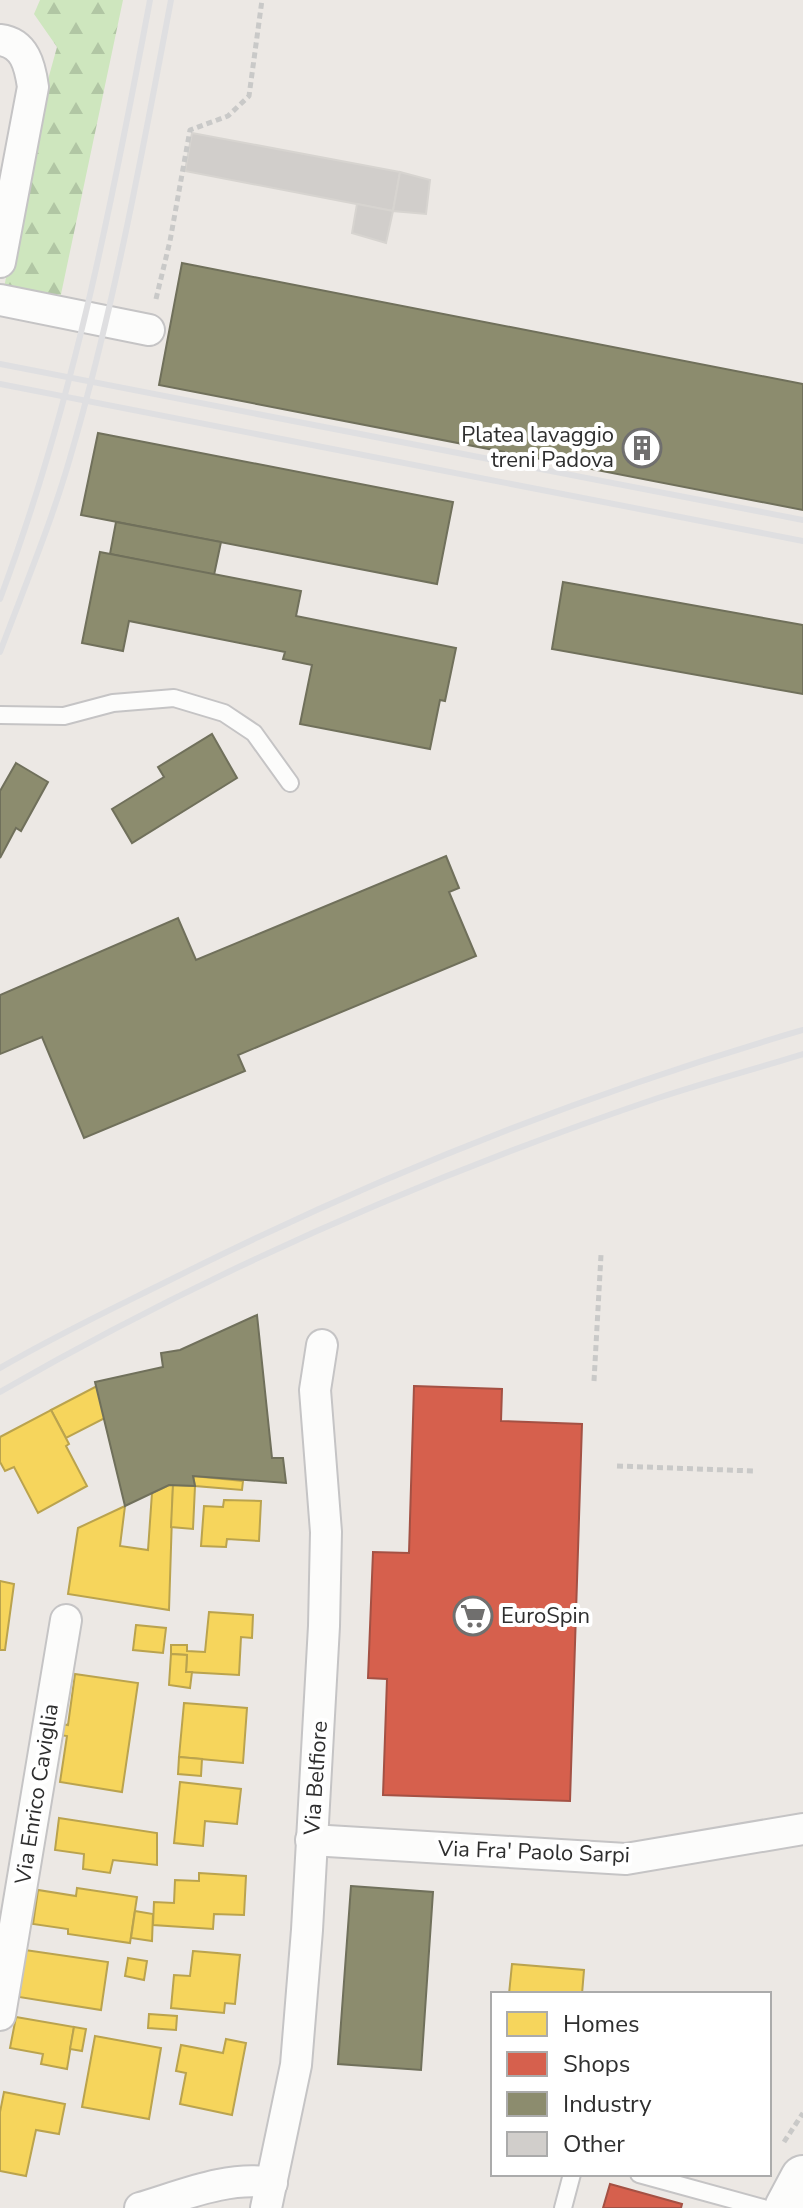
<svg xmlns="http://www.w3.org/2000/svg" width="803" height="2208" font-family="'Nunito Sans',sans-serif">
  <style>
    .forest { fill: url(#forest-firs) }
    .homes { fill: #f6d55c; stroke: #baa34e; stroke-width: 2 }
    .shops { fill: #d6604d; stroke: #a45144; stroke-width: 2 }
    .industry { fill: #8c8c6e; stroke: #70705b; stroke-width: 2 }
    .building { fill: #d1cecb; stroke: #d7d4d0; stroke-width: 2 }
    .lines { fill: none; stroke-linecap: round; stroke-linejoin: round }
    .service-casing { stroke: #c5c4c5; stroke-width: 20 }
    .minor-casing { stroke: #c5c4c5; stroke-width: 34 }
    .secondary-casing { stroke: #c5c4c5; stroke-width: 48 }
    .path { stroke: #c9c9c8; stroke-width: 5; stroke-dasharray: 6 4; stroke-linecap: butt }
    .service { stroke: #fcfcfb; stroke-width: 16 }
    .minor { stroke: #fcfcfb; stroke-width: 30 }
    .secondary { stroke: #fcfcfb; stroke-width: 44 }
    .rail { stroke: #dfdfe1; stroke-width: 6 }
    .labels { text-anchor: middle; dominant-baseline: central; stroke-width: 8; stroke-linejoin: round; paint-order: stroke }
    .poi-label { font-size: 22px; fill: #2e2e2e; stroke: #fff; text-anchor: end }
    .street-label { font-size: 22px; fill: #2e2e2e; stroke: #fff }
  </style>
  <defs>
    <pattern id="forest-firs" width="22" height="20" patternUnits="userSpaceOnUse" patternTransform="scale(2)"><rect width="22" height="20" fill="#cee6be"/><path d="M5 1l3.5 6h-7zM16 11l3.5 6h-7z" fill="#b1c6a4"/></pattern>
  </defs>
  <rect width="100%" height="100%" fill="#ece8e4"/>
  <polygon class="forest" points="40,0 123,0 56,318 1,304 33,134 57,47 34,14"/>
  <g class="homes">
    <polygon points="97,1386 105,1418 66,1438 51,1410"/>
    <polygon points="51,1410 69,1444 66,1446 87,1486 38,1513 14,1467 5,1471 0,1462 0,1437"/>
    <polygon points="193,1476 243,1481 242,1490 195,1486"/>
    <polygon points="169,1485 173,1485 169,1610 68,1594 78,1528 125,1506 120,1546 148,1550 152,1493"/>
    <polygon points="173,1485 195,1486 193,1529 171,1527"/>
    <polygon points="224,1500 261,1501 259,1541 227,1539 226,1547 201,1546 204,1506 223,1507"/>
    <polygon points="0,1581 14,1584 5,1650 0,1650"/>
    <polygon points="209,1612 253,1615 252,1638 241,1637 239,1675 186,1672 187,1655 171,1654 171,1645 187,1645 187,1651 205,1652"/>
    <polygon points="136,1625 166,1628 163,1653 133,1650"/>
    <polygon points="171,1654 187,1655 186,1672 192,1672 190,1688 169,1685"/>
    <polygon points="75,1674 138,1683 122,1792 60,1782 67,1736 59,1735 61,1724 68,1725"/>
    <polygon points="184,1703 247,1708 243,1763 179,1757"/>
    <polygon points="179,1757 202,1759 201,1776 178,1774"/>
    <polygon points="180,1782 241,1789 237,1824 205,1821 203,1846 174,1843"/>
    <polygon points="59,1818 157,1833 157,1865 113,1860 110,1873 83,1869 84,1854 55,1850"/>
    <polygon points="199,1873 246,1876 244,1915 214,1914 213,1929 153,1925 154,1902 174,1903 175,1880 199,1881"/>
    <polygon points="77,1888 137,1897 130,1943 68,1934 68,1929 33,1924 38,1890 76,1896"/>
    <polygon points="135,1911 153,1914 152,1941 131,1938"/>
    <polygon points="25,1950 108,1962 101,2010 19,1997"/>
    <polygon points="193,1951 240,1955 235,2004 225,2003 224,2013 171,2008 174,1975 190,1976"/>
    <polygon points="128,1958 147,1961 144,1980 125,1976"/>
    <polygon points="512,1964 584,1970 582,1994 509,1994"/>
    <polygon points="149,2014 177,2016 176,2030 148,2028"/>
    <polygon points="16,2017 74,2027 67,2069 41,2064 43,2054 10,2048"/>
    <polygon points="74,2027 86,2029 82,2051 70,2049"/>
    <polygon points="95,2036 161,2048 149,2119 82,2107"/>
    <polygon points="226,2039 246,2043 232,2115 180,2104 186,2073 176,2071 181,2045 223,2053"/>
    <polygon points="4,2092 65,2104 59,2134 36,2130 26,2176 0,2171 0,2112"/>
  </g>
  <g class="shops">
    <polygon points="414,1386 502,1389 501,1421 582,1424 570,1801 383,1795 387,1679 368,1678 373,1552 409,1553"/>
    <polygon points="610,2184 682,2204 681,2208 603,2208"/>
  </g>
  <g class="industry">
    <polygon points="182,263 803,384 803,510 159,385"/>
    <polygon points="98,433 453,502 437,584 81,515"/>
    <polygon points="116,522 221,542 214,575 110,554"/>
    <polygon points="100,552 301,591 296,616 456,648 445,701 440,700 430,749 300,724 312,665 283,659 285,652 129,621 123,651 82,643"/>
    <polygon points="563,582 803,625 803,694 552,649"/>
    <polygon points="212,734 237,778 132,843 112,809 164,777 158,767"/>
    <polygon points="16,763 48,782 21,831 16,828 0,858 0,791"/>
    <polygon points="446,856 459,888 449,892 476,956 238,1055 245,1071 84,1138 42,1037 0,1054 0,995 178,918 196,960"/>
    <polygon points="257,1315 272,1458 283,1458 286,1483 193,1476 195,1486 169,1485 125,1506 95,1382 163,1367 161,1353 180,1350"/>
    <polygon points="351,1886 433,1892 421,2070 338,2064"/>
  </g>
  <g class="building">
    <polygon points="192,133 400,172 393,211 185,171"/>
    <polygon points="400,172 430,180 426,214 393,211"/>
    <polygon points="357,204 393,211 386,243 352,233"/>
  </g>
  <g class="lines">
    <defs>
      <g id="service">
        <polyline points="0,715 64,716 113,703 174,698 224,713 254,733 290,783"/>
        <polyline points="639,2174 763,2208"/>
        <polyline points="563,2208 572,2174"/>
      </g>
      <g id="minor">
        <path d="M0,40C25,43 30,66 33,87L0,262"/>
        <polyline points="0,300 149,330"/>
        <polyline points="311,1840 626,1859 803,1829"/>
        <polyline points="0,2015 66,1620"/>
        <path d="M140,2208C181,2196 229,2175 272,2183"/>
        <polyline points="266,2208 296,2065 307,1930 324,1626 326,1532 315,1390 322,1345"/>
      </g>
      <polyline id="secondary" points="787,2208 803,2178"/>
    </defs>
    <use href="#service" class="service-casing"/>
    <use href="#minor" class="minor-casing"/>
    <use href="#secondary" class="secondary-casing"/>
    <g class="path">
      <polyline points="156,299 170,241 190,130 228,116 249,96 262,0"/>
      <polyline points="594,1381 601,1255"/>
      <polyline points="617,1466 754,1471"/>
      <polyline points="784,2142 803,2113"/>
    </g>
    <use href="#service" class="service"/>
    <use href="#minor" class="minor"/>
    <use href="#secondary" class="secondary"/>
    <g class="rail">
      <polyline points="0,364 803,520"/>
      <polyline points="0,384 803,541"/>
      <path d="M0,599C73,405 112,203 150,0"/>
      <path d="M0,652C24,588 51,524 70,458C114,308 142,154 171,0"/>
      <path d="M0,1368C58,1334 118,1306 178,1276C380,1175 586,1093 803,1030"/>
      <path d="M0,1392C208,1272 431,1175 658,1098C706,1082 755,1069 803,1054"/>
    </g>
  </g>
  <defs>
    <symbol id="building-ring" viewBox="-11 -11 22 22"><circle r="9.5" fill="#fff" stroke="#706f6e" stroke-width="1.5"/><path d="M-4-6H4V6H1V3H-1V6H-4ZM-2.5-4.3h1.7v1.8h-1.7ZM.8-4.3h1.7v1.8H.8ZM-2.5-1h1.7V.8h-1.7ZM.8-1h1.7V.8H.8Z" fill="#706f6e"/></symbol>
    <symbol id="supermarket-ring" viewBox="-11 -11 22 22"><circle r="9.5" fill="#fff" stroke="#706f6e" stroke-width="1.5"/><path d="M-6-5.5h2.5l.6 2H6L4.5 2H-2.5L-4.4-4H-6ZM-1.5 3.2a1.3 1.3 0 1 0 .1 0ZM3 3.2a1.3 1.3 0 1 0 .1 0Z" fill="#706f6e"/></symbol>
  </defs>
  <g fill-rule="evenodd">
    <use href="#building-ring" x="620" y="426" width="44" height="44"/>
    <use href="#supermarket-ring" x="451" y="1594" width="44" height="44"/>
  </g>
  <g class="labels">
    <g class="poi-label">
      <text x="614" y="435">Platea lavaggio<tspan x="614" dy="25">treni Padova</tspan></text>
      <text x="501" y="1616" text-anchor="start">EuroSpin</text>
    </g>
    <g class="street-label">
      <text transform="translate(316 1778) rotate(-86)">Via Belfiore</text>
      <text transform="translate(37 1794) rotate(-81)">Via Enrico Caviglia</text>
      <text transform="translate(534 1852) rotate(2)">Via Fra' Paolo Sarpi</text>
    </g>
  </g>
  <rect x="491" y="1992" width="280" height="184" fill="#ffffff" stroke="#ababab" stroke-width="2"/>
  <rect x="507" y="2012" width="40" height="24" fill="#f6d55c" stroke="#ababab" stroke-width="2"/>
  <text x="563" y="2032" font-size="24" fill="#2e2e2e">Homes</text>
  <rect x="507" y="2052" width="40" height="24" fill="#d6604d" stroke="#ababab" stroke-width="2"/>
  <text x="563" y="2072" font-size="24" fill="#2e2e2e">Shops</text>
  <rect x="507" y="2092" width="40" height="24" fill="#8c8c6e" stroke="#ababab" stroke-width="2"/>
  <text x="563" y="2112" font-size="24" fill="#2e2e2e">Industry</text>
  <rect x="507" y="2132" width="40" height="24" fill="#d1cecb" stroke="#ababab" stroke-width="2"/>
  <text x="563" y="2152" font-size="24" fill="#2e2e2e">Other</text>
</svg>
